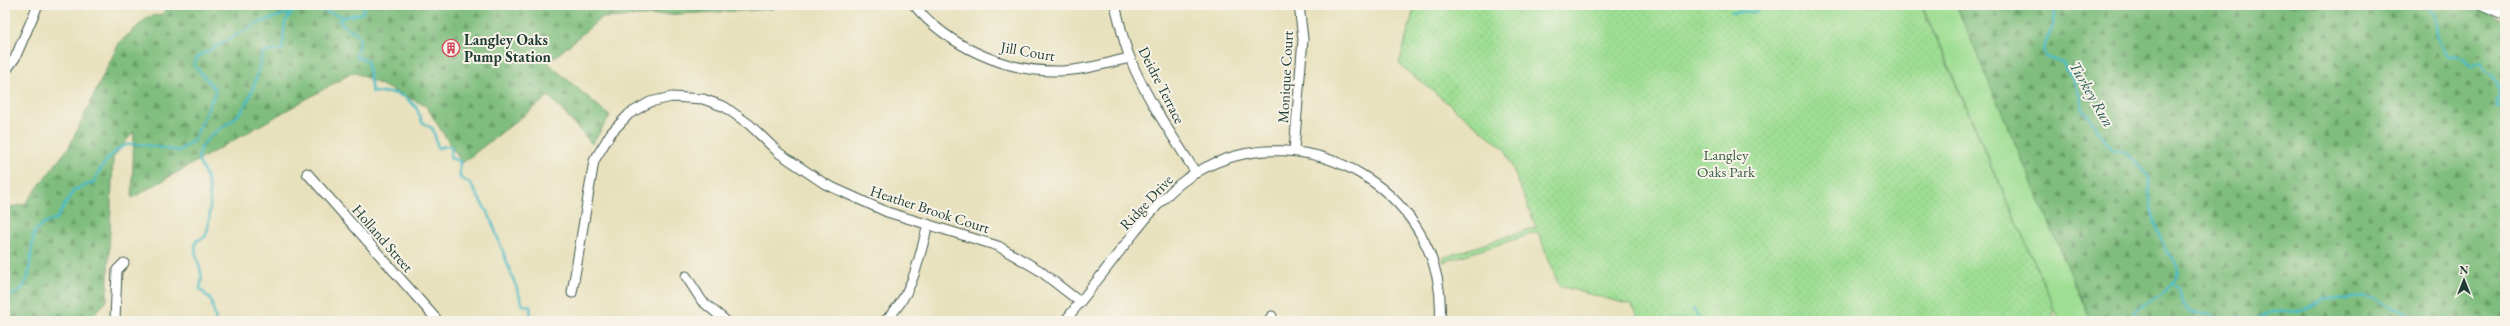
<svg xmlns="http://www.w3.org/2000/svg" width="2510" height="326" font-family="'EB Garamond',serif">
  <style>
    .green { fill: #9ede93; stroke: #5e8e64 }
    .forest { fill: url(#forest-firs); stroke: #4e7d58 }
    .park { fill: url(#park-dots); stroke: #5e8e64 }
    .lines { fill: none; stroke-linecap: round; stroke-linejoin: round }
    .stream { stroke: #4ebcc6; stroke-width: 2.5 }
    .minor-casing { stroke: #3d5649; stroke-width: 11 }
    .minor { stroke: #fff; stroke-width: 9 }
    .labels { text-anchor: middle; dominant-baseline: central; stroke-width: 4; stroke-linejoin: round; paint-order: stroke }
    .poi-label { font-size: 15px; font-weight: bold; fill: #1f3d34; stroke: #f7f3e8; text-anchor: start }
    .street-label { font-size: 15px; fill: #1f3d34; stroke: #f7f3e8 }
    .park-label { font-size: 15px; fill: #385d47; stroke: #f7f3e8 }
    .water-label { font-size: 16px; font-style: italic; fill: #2b5d58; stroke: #f7f3e8 }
  </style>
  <defs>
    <pattern id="forest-firs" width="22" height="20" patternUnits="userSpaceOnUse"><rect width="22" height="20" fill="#7ebd7d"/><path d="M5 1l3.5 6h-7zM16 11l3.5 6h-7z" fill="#679b67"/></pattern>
    <pattern id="park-dots" width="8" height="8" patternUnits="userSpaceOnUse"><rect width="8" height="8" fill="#9ede93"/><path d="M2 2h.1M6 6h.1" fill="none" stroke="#88bf7f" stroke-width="1.8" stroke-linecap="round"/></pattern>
  </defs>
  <rect width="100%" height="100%" fill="#f7f3e8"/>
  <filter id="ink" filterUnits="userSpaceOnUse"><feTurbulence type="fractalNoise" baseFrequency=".025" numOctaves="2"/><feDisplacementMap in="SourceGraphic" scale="8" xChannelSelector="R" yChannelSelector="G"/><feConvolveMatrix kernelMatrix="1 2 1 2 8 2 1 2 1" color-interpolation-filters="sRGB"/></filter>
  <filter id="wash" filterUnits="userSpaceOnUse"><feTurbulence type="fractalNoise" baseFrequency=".012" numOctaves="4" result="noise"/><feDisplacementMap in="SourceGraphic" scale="16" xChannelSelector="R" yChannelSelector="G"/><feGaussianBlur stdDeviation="0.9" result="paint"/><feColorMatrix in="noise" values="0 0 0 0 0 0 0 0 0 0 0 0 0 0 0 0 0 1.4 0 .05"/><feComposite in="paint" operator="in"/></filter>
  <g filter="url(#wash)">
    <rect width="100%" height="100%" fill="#e8e1bd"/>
    <polygon class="green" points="1922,5 1956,5 2091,321 2060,321"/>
    <g class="forest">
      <polygon points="167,5 773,5 774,9 601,18 548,63 610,116 592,144 549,96 462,163 426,106 354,72 132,198 134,131 113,158 107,301 87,321 5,321 5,208 25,204 69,147 119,43 148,17 163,14"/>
      <polygon points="1956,5 2473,5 2505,22 2505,321 2091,321"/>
    </g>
    <polygon class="park" points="1415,5 1929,5 1922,8 2053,305 2054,321 1642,321 1631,305 1559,286 1538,232 1443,262 1442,258 1536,227 1505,149 1399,64"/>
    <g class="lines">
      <g class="stream">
        <path d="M2056,5L2053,26L2043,48L2045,57L2063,63L2076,84L2083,108L2112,150L2125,152L2149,177C2148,203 2154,225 2165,248C2168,254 2175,259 2177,266C2179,272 2177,277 2173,283C2161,299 2138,304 2126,321"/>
        <path d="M2426,5L2435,14C2436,30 2437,42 2447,55L2462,58L2471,67L2482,63L2484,70L2497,81L2500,95L2496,101V107L2505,105"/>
        <polyline points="1731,12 1755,12 1765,5"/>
        <path d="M344,17L339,21C346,29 354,29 360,37L356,57L367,60L372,92L394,93L405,97L416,107L422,122L433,129L438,148L446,146L452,147L450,158L460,161V178L470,183L490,217L523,305L530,306L531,321"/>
        <polyline points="2172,284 2179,289 2182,301 2189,312 2212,315 2218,321"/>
        <path d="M5,300L22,289L28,278L34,232L43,224L57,218L74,190L94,182C100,168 114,145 132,144C147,144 164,149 179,151L194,140L216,90L193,64L199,56L258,23L294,11L321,10L344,17L363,13L364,5"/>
        <polyline points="1693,309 1701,321"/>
        <path d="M216,321L211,300L200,289C206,266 192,262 196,241L205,237C211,224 212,190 206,176C203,166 195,163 200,151C208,130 232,126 243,109C254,92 258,71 263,52L282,50L285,22L293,11"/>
        <polyline points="2229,321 2238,318 2251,321"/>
        <path d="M2254,321C2258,319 2264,314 2268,313C2291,309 2305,317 2324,298L2346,299L2364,296L2376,299L2390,307L2403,310L2415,321"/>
      </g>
    </g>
  </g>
  <g filter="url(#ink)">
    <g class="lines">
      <defs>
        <g id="minor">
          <path d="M914,5C948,46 1005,72 1058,71C1082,71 1106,63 1130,58"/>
          <path d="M1115,5C1120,23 1123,41 1130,58C1146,99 1173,136 1196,173"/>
          <polyline points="2482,5 2505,15"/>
          <polyline points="5,72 15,58 38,5"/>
          <polyline points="1294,151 1303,39 1299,5"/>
          <polyline points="307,173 438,321"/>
          <polyline points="686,276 702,301 726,321"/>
          <polyline points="572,293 594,161 611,133 629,114 650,102 672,97 703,99 725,107 750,125 779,153 825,184 887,212 998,246 1039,270 1080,302"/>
          <polyline points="115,321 117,270 124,263"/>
          <path d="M885,321C913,295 919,259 928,224"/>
          <path d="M1065,321C1085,296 1104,272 1123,247C1145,220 1166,190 1197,172C1306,109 1449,194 1440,321"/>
          <polyline points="1268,321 1272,316"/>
        </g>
      </defs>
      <use href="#minor" class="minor-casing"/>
      <use href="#minor" class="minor"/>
    </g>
  </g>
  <defs>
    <symbol id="building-ring" viewBox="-11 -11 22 22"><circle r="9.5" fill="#f7f3e8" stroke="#d1495b" stroke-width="1.5"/><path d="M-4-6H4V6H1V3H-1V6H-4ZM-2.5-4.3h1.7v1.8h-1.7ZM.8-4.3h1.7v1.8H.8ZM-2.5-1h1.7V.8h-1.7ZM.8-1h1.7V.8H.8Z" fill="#d1495b"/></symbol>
  </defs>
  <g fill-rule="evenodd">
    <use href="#building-ring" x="441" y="38" width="20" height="20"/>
  </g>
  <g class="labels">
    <g class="poi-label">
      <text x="464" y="39">Langley Oaks<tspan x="464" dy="17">Pump Station</tspan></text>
    </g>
    <g class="street-label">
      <text transform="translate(1028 51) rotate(10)">Jill Court</text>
      <text transform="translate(1285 77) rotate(-87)">Monique Court</text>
      <text transform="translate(1162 85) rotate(63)">Deidre Terrace</text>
      <text transform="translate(1146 202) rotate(-47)">Ridge Drive</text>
      <text transform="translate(930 209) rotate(18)">Heather Brook Court</text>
      <text transform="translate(383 238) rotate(49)">Holland Street</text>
    </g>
    <g class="park-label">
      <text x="1726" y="154">Langley<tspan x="1726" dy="17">Oaks Park</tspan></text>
    </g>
    <g class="water-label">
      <text transform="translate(2092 94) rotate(60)">Turkey Run</text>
    </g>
  </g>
  <rect width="2510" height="326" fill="none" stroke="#f7f3e8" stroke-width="20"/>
  <g transform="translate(2464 280)" stroke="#f7f3e8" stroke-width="3" paint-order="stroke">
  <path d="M0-3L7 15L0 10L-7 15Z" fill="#1f3d34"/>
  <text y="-6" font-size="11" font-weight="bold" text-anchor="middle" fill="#1f3d34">N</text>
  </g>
</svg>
